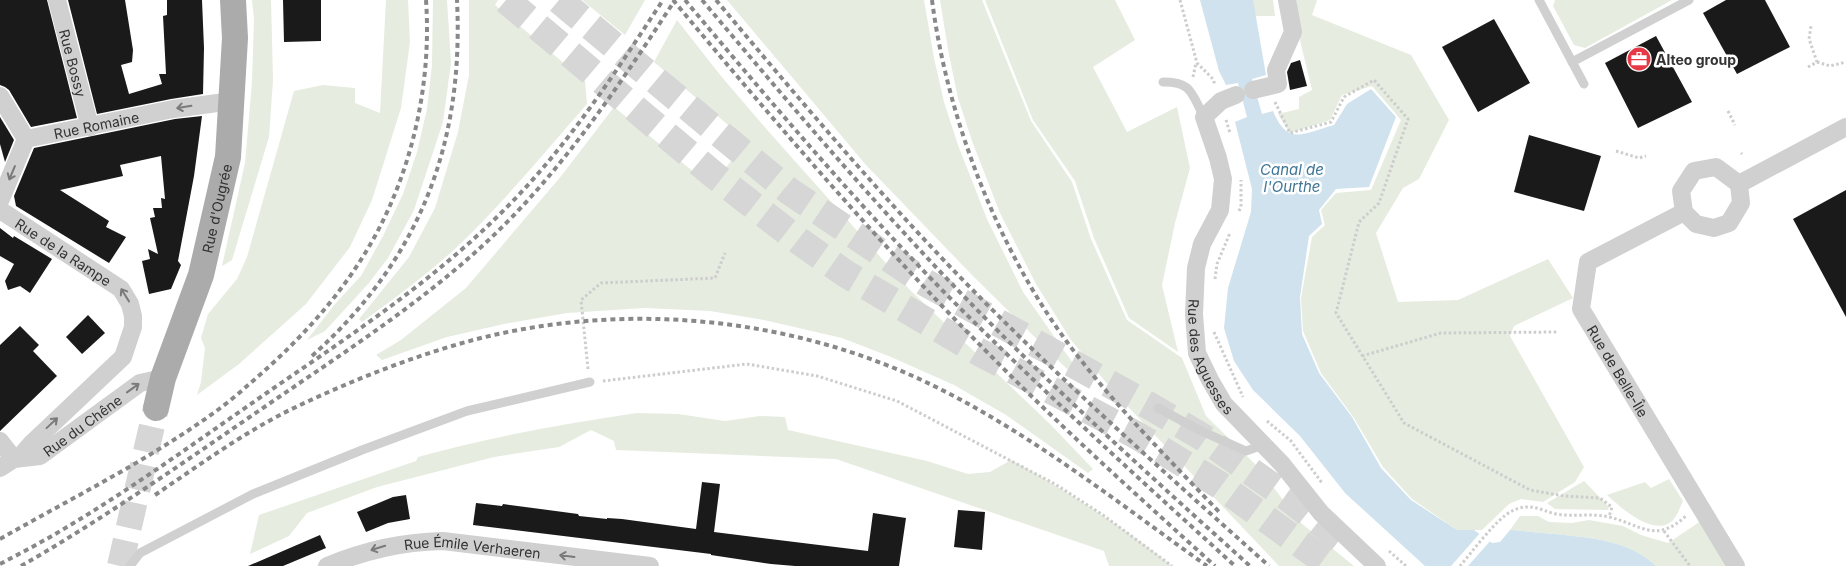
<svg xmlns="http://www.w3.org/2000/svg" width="1846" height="566" font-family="Inter,sans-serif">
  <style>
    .green { fill: #e6ecdf }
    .water { fill: #cfe2ee }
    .pier { fill: #fff }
    .building { fill: #1a1a1a }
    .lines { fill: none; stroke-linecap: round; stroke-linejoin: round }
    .primary-tunnel { stroke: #d6d6d6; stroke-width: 26; stroke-dasharray: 26 13; stroke-linecap: butt }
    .highway-tunnel { stroke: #d6d6d6; stroke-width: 28; stroke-dasharray: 28 14; stroke-linecap: butt }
    .path { stroke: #cdcdcd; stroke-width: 3; stroke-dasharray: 2.5 2.5; stroke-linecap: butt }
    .lane { stroke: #d0d0d0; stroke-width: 9 }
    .street { stroke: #d0d0d0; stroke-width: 18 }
    .primary { stroke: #ababab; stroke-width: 26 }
    .rail { stroke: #888; stroke-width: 4; stroke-dasharray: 5 4; stroke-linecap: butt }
    .oneway { stroke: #7a7a7a }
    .labels { text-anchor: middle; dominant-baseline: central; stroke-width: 5; stroke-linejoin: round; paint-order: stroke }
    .poi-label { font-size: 14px; font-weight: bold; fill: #333; stroke: #fff; text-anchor: start }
    .street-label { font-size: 14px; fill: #333; stroke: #fff }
    .water-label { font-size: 15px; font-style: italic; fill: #3f7597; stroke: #fff }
  </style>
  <rect width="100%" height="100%" fill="#fff"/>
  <g class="green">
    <polygon points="252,0 271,0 273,80 269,137 232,260 222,266 245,163 252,82 254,19"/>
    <polygon points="386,0 408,0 410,42 401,108 372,200 350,247 306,304 239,364 197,395 201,382 205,348 201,338 208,314 237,279 247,257 294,91 323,85 355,88 355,103 380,113"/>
    <polygon points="433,0 447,0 451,63 443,122 414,210 388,258 368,284 325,331 307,340 335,304 361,276 383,236 403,194 417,152 427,109 432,65"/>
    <path d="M469,0H498L495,5L585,81L587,104C545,152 504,202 458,246C428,274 395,298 362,322L359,319L409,257L435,208L458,132L469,75Z"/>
    <polygon points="582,0 645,0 625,35"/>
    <polygon points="727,0 924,0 934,58 944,102 958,145 987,219 1023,292 1077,369 1072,374 972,275 866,165"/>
    <polygon points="940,0 982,0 1031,121 1072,182 1091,239 1127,320 1182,358 1206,416 1256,465 1301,523 1354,566 1279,566 1114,392 1071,340 1036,284 1000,213 972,141 958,98 949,55"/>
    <polygon points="985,0 1115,0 1135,40 1093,67 1127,132 1177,107 1190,168 1175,223 1162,285 1178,352 1129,318 1094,238 1075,181 1033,120"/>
    <polygon points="1252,0 1273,0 1275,16 1254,16"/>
    <polygon points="1292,0 1317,0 1312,15 1411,55 1449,120 1419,179 1403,188 1376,233 1398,302 1458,300 1548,259 1573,298 1514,326 1510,336 1584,467 1575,482 1543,502 1521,499 1509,504 1482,530 1457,530 1412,499 1383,467 1354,418 1321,373 1303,331 1301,298 1312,237 1325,225 1321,210 1336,193 1371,190 1401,120 1372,86 1342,95 1330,120 1290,133 1278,114 1299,109 1299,97 1312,90 1298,32"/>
    <polygon points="1555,0 1672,0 1585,48 1574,45 1553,6"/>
    <polygon points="677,20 721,76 769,132 909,289 1051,425 1093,469 1088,473 1006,415 954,385 891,357 842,338 764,320 710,311 645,308 567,313 504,324 447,337 382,360 376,355 401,340 466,288 562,175 614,107 711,186 747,141 654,62"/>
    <path d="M637,413L678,414L725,421L760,416L785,417L788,430L927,461L968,474L990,472L1011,460C1068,491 1121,526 1172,566H1109L1104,551L836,459L616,450L614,441L591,430L559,447L494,457L377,487L307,513L289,536L250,554L259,515L416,461L418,457C489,437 563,424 637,413Z"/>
    <path d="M1669,479L1683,501C1680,507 1678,514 1674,519C1656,540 1620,507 1607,495L1645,482L1651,488Z"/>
    <polygon points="1584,481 1609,507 1608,510 1555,509 1547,503"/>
    <path d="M1520,516H1538L1549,522L1572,523L1589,520L1623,526L1641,535L1668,543L1701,521L1730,566H1656C1629,540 1591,538 1555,534C1540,533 1525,531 1510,530Z"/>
  </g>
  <path class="water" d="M1200,0H1253L1266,75L1252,79L1262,114L1273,111C1288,147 1304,133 1334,125L1347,104L1371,89L1396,117L1369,187L1336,189L1319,210L1322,224L1309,236L1300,297L1302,334L1319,373L1352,417L1381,468L1411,500L1457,530H1474L1492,543L1500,542L1510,530C1525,531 1540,533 1555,534C1591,538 1629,540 1656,566H1425L1345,493L1300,436L1253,390L1234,361L1224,328L1228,288L1251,212L1252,189L1235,122L1247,117L1238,83L1226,85L1219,71Z"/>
  <polygon class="pier" points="1481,532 1492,539 1468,566 1451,566"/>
  <g class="building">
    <polygon points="0,0 47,0 77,118 31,127 9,90 5,87 0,85"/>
    <polygon points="68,0 125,0 133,50 132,62 121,65 129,94 162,84 159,74 166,74 163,16 167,15 167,0 202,0 204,48 203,94 171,99 97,114"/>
    <polygon points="283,0 321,0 321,41 284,42"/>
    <polygon points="1726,0 1765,0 1790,47 1737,74 1703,13"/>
    <polygon points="1494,19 1530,83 1478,112 1442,47"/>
    <polygon points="1656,36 1692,102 1638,128 1605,63"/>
    <polygon points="1300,60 1307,86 1290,90 1287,72 1291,63"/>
    <polygon points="202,116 194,176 178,261 181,265 171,289 149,294 142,261 150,259 148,249 158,254 150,218 155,217 153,208 162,208 161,198 165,199 161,156 120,165 123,176 60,190 109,221 106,227 126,237 109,263 16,206 14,196 34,148 175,119"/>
    <polygon points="0,117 14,140 5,162 0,144"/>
    <polygon points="1529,135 1601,156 1584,211 1514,192"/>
    <polygon points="1846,190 1846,317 1793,219"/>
    <polygon points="0,228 13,238 14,236 52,259 30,293 20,286 8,290 5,281 14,264 0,256"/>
    <polygon points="88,315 105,333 82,354 66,337"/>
    <polygon points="20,326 39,345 33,351 57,376 0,431 0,345"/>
    <polygon points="702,482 720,484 714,532 868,551 873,513 906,518 899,566 795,566 771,564 711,555 711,554 473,525 476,503 502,506 503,504 578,514 579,516 607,519 607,518 622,519 696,529"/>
    <polygon points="406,495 410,519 388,523 366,532 357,512 393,497"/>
    <polygon points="958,510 985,512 982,550 954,547"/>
    <polygon points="320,535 326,548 283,566 248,566"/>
  </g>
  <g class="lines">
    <polyline class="primary-tunnel" points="120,566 156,408"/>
    <g class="highway-tunnel">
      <polyline points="506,0 714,175 799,241 846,274 977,351 1136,435 1218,484 1331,566"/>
      <polyline points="559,0 789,191 926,283 1148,405 1204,438 1291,500 1344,542"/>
    </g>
    <g class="path">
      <polyline points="1180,0 1197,63 1213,79 1215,85"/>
      <polyline points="1817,62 1830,66 1846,62"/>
      <polyline points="1808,67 1817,62 1809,39 1811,26"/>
      <polyline points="1193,77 1196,63"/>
      <polyline points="1275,102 1290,133 1331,122 1344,97 1374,80 1408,119 1379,203 1359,222 1336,313 1404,423 1530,490 1564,496 1600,498 1612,507 1609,517"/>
      <polyline points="1728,111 1735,125"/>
      <polyline points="1226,120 1230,133"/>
      <polyline points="1616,151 1639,158 1646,156"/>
      <polyline points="1741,153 1742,154"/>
      <polyline points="1239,211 1241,207 1241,180"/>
      <polyline points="1215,279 1217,264 1230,233"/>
      <polyline points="1214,332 1243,397"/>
      <polyline points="1362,356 1441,333 1557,332"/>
      <polyline points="588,369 581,300 601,283 715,278 725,253"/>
      <polyline points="603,381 747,364 817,376 897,401 1055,484 1103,515 1172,566"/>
      <polyline points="1267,421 1291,441 1322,483"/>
      <polyline points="1664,531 1690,566"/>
      <polyline points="1389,551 1406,566"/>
      <path d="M1460,566C1472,552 1497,518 1512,511C1530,502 1540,510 1556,514C1573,517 1592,513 1609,517C1642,525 1655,544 1686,516"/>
    </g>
    <g class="lane">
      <polyline points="1539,0 1584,84"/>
      <polyline points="1572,62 1689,0"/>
      <path d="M1163,82C1192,81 1192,95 1204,117"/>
      <polyline points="1158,408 1199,430 1246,451 1263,445"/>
      <polyline points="130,566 140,553 253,494 362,450 467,411 590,382"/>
    </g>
    <g class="street">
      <path id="s1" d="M57,0L90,127"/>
      <polyline points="1253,90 1278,84 1276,70 1293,32 1287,0"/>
      <path id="s2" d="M1236,95L1221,101L1204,117L1218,158L1223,179L1220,210L1202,244L1196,268L1194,314L1197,353L1210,380L1224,404L1282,464L1321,513L1377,566"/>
      <polyline points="0,96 26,139"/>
      <polygon points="1716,167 1739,184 1741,203 1729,223 1714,228 1696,224 1684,212 1681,191 1694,171"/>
      <polyline points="1739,184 1846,127"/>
      <path id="s3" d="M0,201L26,139L173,109L232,101"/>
      <path id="s4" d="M0,210L121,289L130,304L133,316V327L123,357L32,443L19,458"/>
      <path id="s5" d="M1684,212L1588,262L1581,309L1736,566"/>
      <polyline points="0,441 14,459"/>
      <path id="s6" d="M0,468L14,459L40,456L140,383L163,378"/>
      <path id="s7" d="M327,566C367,550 401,542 443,541L650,566"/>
    </g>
    <path class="primary" id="s8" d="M156,408L163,378L201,275L228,157L235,38L233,0"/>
    <g class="rail">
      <path d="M673,0C775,122 878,243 991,356C1063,429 1139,497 1215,566"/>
      <path d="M685,0C768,99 853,199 943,291C1037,386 1136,476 1235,566"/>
      <path d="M702,0C783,96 864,192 951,283C1046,382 1148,474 1250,566"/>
      <path d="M716,0C794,93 873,187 958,275C1057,377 1163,471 1269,566"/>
      <path d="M932,0C947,117 997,247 1067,342C1113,404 1168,458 1221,514"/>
      <path d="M312,356C420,259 464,144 457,0"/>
      <path d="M155,495C201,464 247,430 298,406C355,379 416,355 477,339C627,301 791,317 930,384C1029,432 1117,502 1207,566"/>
      <path d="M0,539C72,498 147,461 215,412C226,404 237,395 247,386C293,347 336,302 367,250C411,177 432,86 426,0"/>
      <path d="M0,564C21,553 42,542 62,530C133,488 200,439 268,392C351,335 435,280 506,208C568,146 615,73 663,0"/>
      <path d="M21,566C110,515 194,455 279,397C361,341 445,287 515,214C577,149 626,75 675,0"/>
    </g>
  </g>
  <defs><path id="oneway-shaft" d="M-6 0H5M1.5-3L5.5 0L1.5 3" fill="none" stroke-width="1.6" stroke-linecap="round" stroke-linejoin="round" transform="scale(1.25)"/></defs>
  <g class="oneway">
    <use href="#oneway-shaft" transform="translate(184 107) rotate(171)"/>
    <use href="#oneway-shaft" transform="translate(12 173) rotate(113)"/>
    <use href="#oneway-shaft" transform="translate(125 295) rotate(-122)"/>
    <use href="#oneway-shaft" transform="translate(133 388) rotate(-36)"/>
    <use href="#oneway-shaft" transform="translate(52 423) rotate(-43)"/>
    <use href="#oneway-shaft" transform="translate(378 548) rotate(163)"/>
    <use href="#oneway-shaft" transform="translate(567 556) rotate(-173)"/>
  </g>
  <defs>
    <symbol id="office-disc" viewBox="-11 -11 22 22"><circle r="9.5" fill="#e63946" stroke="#fff"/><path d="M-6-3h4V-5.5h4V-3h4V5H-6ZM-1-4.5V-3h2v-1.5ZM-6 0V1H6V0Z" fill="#fff"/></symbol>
  </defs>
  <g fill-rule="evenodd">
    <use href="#office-disc" x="1625" y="45" width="28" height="28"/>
  </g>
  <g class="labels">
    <g class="poi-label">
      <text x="1656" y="59">Alteo group</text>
    </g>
    <g class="street-label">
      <text stroke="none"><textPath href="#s1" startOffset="65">Rue Bossy</textPath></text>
      <text stroke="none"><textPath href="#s3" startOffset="139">Rue Romaine</textPath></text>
      <text stroke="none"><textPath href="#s8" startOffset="209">Rue d'Ougrée</textPath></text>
      <text stroke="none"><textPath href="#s4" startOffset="76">Rue de la Rampe</textPath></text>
      <text stroke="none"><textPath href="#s2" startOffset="291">Rue des Aguesses</textPath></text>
      <text stroke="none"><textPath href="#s5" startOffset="228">Rue de Belle-Île</textPath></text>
      <text stroke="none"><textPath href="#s6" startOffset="95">Rue du Chêne</textPath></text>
      <text stroke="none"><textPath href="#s7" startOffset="149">Rue Émile Verhaeren</textPath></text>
    </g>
    <g class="water-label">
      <text x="1292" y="169">Canal de<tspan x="1292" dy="17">l'Ourthe</tspan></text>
    </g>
  </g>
</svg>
